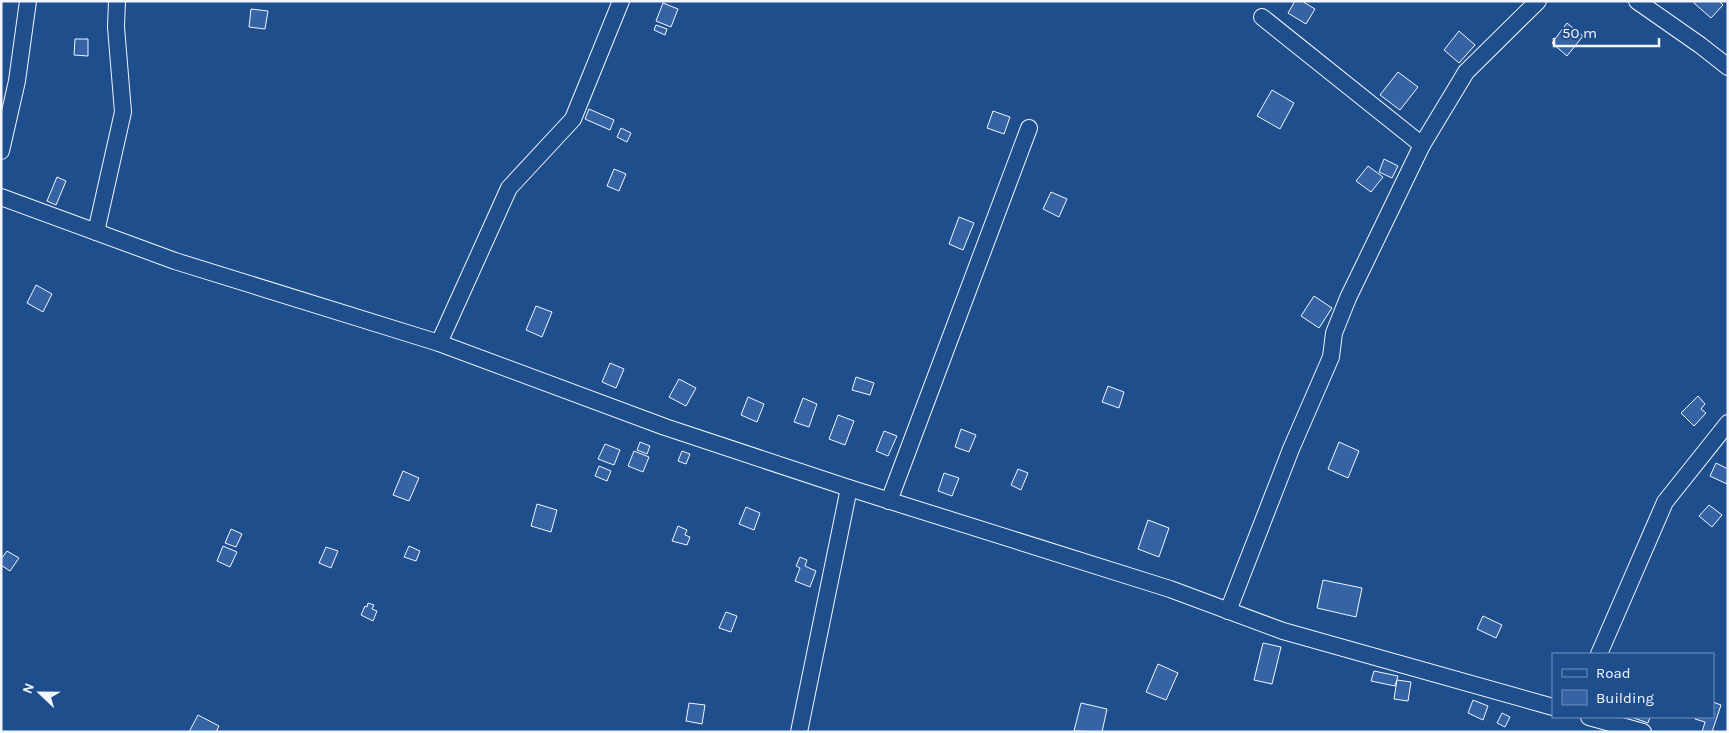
<svg xmlns="http://www.w3.org/2000/svg" width="1729" height="733" font-family="Karla,sans-serif">
  <style>
    .building { fill: #3563a3; stroke: #f2f6ff }
    .lines { fill: none; stroke-linecap: round; stroke-linejoin: round }
    .minor-casing { stroke: #f2f6ff; stroke-width: 18 }
    .minor { stroke: #1f4e8c; stroke-width: 16 }
  </style>
  <rect width="100%" height="100%" fill="#1f4e8c"/>
  <g class="building">
    <polygon points="1295,1 1302,1 1315,9 1306,24 1288,13"/>
    <polygon points="1695,1 1719,1 1723,5 1711,18 1694,3"/>
    <polygon points="663,3 678,9 671,27 656,21"/>
    <polygon points="251,9 268,11 265,29 249,27"/>
    <polygon points="1567,23 1583,36 1567,56 1552,43"/>
    <polygon points="656,25 667,29 665,35 654,30"/>
    <polygon points="1459,31 1475,45 1459,63 1444,50"/>
    <polygon points="75,39 88,39 88,56 74,55"/>
    <polygon points="1398,72 1418,87 1400,110 1380,95"/>
    <polygon points="1272,90 1294,103 1280,129 1257,116"/>
    <polygon points="589,109 614,120 610,130 585,119"/>
    <polygon points="993,111 1010,117 1004,134 987,128"/>
    <polygon points="621,128 631,133 627,142 617,137"/>
    <polygon points="1384,159 1398,166 1392,178 1379,172"/>
    <polygon points="1368,166 1383,177 1371,192 1356,181"/>
    <polygon points="614,169 626,174 619,191 607,186"/>
    <polygon points="57,177 66,181 56,205 47,201"/>
    <polygon points="1051,192 1067,199 1059,217 1043,209"/>
    <polygon points="959,217 974,223 963,250 949,244"/>
    <polygon points="36,285 52,294 43,312 27,303"/>
    <polygon points="1314,296 1332,308 1319,328 1301,316"/>
    <polygon points="536,306 552,312 542,337 526,330"/>
    <polygon points="610,363 624,369 616,388 602,382"/>
    <polygon points="856,377 874,383 870,395 852,390"/>
    <polygon points="679,379 696,388 686,406 669,397"/>
    <polygon points="1108,386 1124,392 1119,408 1102,402"/>
    <polygon points="1698,396 1705,404 1701,409 1706,413 1694,426 1681,413"/>
    <polygon points="748,397 764,404 757,422 741,415"/>
    <polygon points="803,398 817,404 809,427 794,422"/>
    <polygon points="838,415 854,421 845,445 829,439"/>
    <polygon points="961,429 976,435 969,452 955,447"/>
    <polygon points="884,431 897,436 888,456 876,451"/>
    <polygon points="640,442 650,446 647,454 637,450"/>
    <polygon points="1339,442 1359,451 1348,478 1328,469"/>
    <polygon points="605,444 620,450 614,465 598,459"/>
    <polygon points="634,451 649,457 643,472 628,466"/>
    <polygon points="682,451 690,454 686,464 678,461"/>
    <polygon points="1716,463 1728,469 1727,484 1710,476"/>
    <polygon points="599,466 611,471 607,481 595,476"/>
    <polygon points="1018,469 1028,473 1021,490 1011,485"/>
    <polygon points="403,471 419,478 409,501 393,495"/>
    <polygon points="944,473 959,478 952,496 938,491"/>
    <polygon points="537,504 557,510 551,532 531,526"/>
    <polygon points="1709,505 1722,515 1712,527 1699,516"/>
    <polygon points="746,507 760,513 754,530 739,524"/>
    <polygon points="1148,520 1169,528 1159,557 1138,549"/>
    <polygon points="678,526 687,530 685,535 690,537 687,545 672,541"/>
    <polygon points="231,529 242,534 236,547 225,543"/>
    <polygon points="223,546 237,552 230,567 217,561"/>
    <polygon points="409,546 420,551 416,561 404,557"/>
    <polygon points="326,547 338,551 331,568 319,563"/>
    <polygon points="7,551 19,558 10,571 1,565 1,559"/>
    <polygon points="800,557 807,560 805,566 816,571 810,587 795,581 800,568 796,566"/>
    <polygon points="1323,580 1362,588 1356,617 1317,608"/>
    <polygon points="368,603 374,605 372,609 377,611 373,621 361,615 365,606 367,607"/>
    <polygon points="726,612 737,616 731,632 719,628"/>
    <polygon points="1483,616 1502,625 1496,638 1477,629"/>
    <polygon points="1263,643 1281,647 1272,684 1254,680"/>
    <polygon points="1158,664 1178,673 1166,700 1146,692"/>
    <polygon points="1374,671 1398,676 1395,686 1371,681"/>
    <polygon points="1397,680 1411,682 1408,701 1394,699"/>
    <polygon points="1473,700 1488,706 1483,720 1468,713"/>
    <polygon points="1713,702 1721,705 1712,732 1702,732 1705,722 1695,719 1695,717 1713,717"/>
    <polygon points="689,703 705,705 702,724 686,721"/>
    <polygon points="1081,703 1107,709 1102,732 1074,731"/>
    <polygon points="1502,713 1510,717 1505,727 1497,723"/>
    <polygon points="198,715 219,726 216,732 189,732"/>
    <polygon points="1631,717 1650,717 1648,723"/>
  </g>
  <g class="lines">
    <defs>
      <g id="minor">
        <polyline points="1637,1 1700,45 1728,67"/>
        <polyline points="1262,17 1422,145"/>
        <polyline points="1,151 17,81 28,1"/>
        <polyline points="1,197 175,261 439,343 665,427 849,488 1170,589 1283,631 1553,707"/>
        <polyline points="96,232 123,112 116,27 117,1"/>
        <polyline points="439,343 509,188 573,119 621,1"/>
        <polyline points="889,501 1029,128"/>
        <polyline points="1228,611 1291,449 1331,357 1334,333 1348,298 1422,145 1466,72 1538,1"/>
        <polyline points="1599,654 1665,502 1728,423"/>
        <polyline points="1589,717 1643,732"/>
        <polyline points="799,732 849,488"/>
      </g>
    </defs>
    <use href="#minor" class="minor-casing"/>
    <use href="#minor" class="minor"/>
  </g>
  <rect width="1729" height="733" fill="none" stroke="#f2f6ff" stroke-width="5"/>
  <rect x="1552" y="653" width="162" height="65" fill="#1f4e8c" stroke="#7391ba"/>
  <rect x="1562" y="669" width="25" height="8" fill="#1f4e8c" stroke="#7391ba"/>
  <text x="1596" y="678" font-size="15" fill="#f2f6ff">Road</text>
  <rect x="1562" y="690" width="25" height="15" fill="#3563a3" stroke="#7391ba"/>
  <text x="1596" y="703" font-size="15" fill="#f2f6ff">Building</text>
  <g transform="translate(40 693) rotate(292)" stroke="#1f4e8c" stroke-width="4" paint-order="stroke">
  <path d="M0-4L9 19L0 12L-9 19Z" fill="#f2f6ff"/>
  <text y="-8" font-size="14" font-weight="bold" text-anchor="middle" fill="#f2f6ff">N</text>
  </g>
  <path d="M1554 38v8h105v-8" fill="none" stroke="#f2f6ff" stroke-width="2.5"/>
  <text x="1562" y="38" font-size="15" fill="#f2f6ff" stroke="#1f4e8c" stroke-width="4" paint-order="stroke">50 m</text>
</svg>
